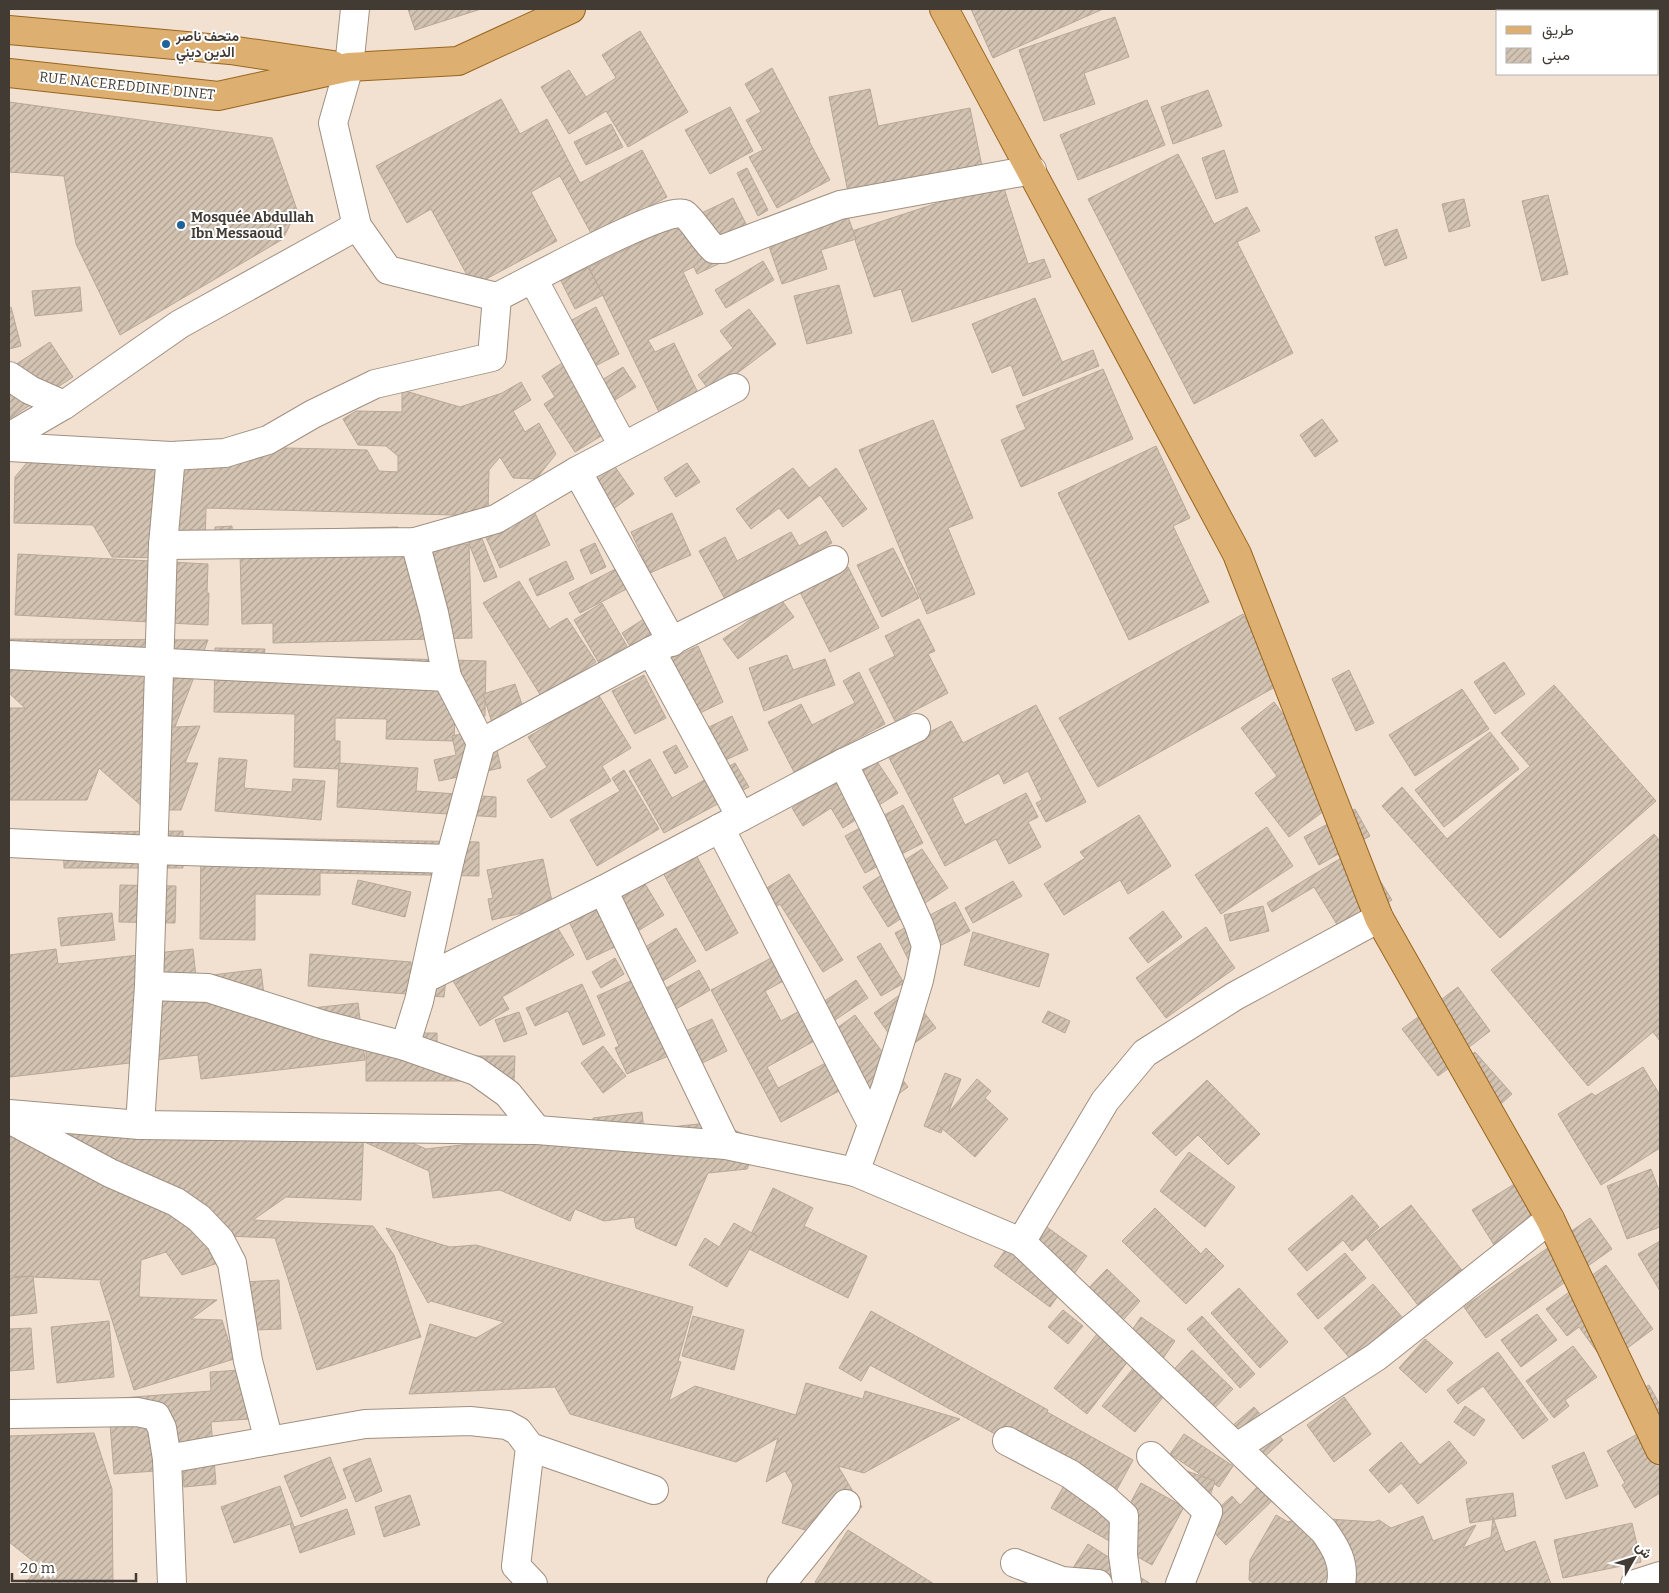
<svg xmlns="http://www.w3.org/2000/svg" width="1669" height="1593" font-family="Bitter,Vazirmatn,serif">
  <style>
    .building { fill: url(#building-hatch); stroke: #b8a899 }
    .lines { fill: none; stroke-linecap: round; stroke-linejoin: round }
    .minor-casing { stroke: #a09081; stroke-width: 30 }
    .major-casing { stroke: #98651f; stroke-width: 30 }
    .minor { stroke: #fff; stroke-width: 28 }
    .major { stroke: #ddb071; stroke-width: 28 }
    .poi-dot { fill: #206398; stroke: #fff; stroke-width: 2 }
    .labels { text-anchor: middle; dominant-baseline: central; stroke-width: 4; stroke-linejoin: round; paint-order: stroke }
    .poi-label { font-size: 14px; font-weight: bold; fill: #413b34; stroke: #fff; text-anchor: start }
    .street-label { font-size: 14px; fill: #413b34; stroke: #fff }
  </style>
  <defs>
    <pattern id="building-hatch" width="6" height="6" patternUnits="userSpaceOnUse" patternTransform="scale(1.25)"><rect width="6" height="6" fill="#d3c3b3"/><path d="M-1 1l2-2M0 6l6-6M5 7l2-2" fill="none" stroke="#ada092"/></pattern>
  </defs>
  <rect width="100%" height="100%" fill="#f2e1d1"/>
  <g class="building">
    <polygon points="408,9 481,9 415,30"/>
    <polygon points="971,9 1103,9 993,58"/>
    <polygon points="1115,17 1129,57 1084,73 1095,104 1044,121 1019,50"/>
    <polygon points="640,31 688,112 628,147 606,111 569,134 541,87 569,70 586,97 616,78 602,55"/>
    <polygon points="772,68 810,140 809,141 830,180 777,208 749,157 763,150 746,120 761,112 745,84"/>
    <polygon points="870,89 878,126 970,108 983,171 849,197 829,97"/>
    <polygon points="1208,90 1222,126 1173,144 1161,107"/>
    <polygon points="501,99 520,134 547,119 580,183 642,150 667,197 593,237 560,176 531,192 557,241 473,286 431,209 407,223 376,166"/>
    <polygon points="1147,100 1165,145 1078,180 1060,135"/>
    <polygon points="9,102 272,138 297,210 283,239 120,335 76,244 64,176 9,172"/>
    <polygon points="730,107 753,151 710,174 685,130"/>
    <polygon points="611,124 623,147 586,165 574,142"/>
    <polygon points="1224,150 1238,192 1216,199 1202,158"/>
    <polygon points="1178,154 1214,224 1247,207 1260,231 1237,242 1293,353 1194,404 1088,199"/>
    <polygon points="747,168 768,210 758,216 737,173"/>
    <polygon points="1002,182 1028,264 1044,259 1051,277 912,322 901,289 874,297 852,231"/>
    <polygon points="1548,195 1568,274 1542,281 1522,201"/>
    <polygon points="733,198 757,246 697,274 694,267 683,272 703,314 648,340 655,352 674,343 698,393 659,412 589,267"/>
    <polygon points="1464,199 1470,226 1449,232 1442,204"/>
    <polygon points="846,211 856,239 821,250 827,269 782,284 766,238"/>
    <polygon points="1397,229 1407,258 1385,266 1375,237"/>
    <polygon points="763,261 774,280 726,308 715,290"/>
    <polygon points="588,267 603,295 575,309 561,281"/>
    <polygon points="839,285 852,333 807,344 794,296"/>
    <polygon points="80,287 82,311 35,316 32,291"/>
    <polygon points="1035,298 1062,362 1093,350 1099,366 1023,396 1011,365 992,373 972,324"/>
    <polygon points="11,307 21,346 9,349 9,308"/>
    <polygon points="596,307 619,354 593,367 570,321"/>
    <polygon points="749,309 776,344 711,393 698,375 733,348 720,331"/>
    <polygon points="50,342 73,377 9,419 9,369"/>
    <polygon points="576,354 619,425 575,452 544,404 555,397 542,376"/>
    <polygon points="623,367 636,387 615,400 602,380"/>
    <polygon points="1103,369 1133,439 1021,487 1001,440 1026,429 1016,406"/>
    <polygon points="521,382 531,400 513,411 525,432 539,423 556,454 536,479 513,478 500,457 489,470 488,516 206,508 205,547 163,558 112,557 93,525 14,523 15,477 44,442 367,450 379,471 398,472 398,456 386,446 358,445 343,419 356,411 402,412 402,390 460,407 502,393"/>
    <polygon points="1322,419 1338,441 1315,457 1300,435"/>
    <polygon points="933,420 973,518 948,528 975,594 927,614 859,450"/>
    <polygon points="1156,446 1190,518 1173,526 1209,602 1129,640 1058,493"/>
    <polygon points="611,461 634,494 602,517 578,484"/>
    <polygon points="687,463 700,482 676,497 664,478"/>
    <polygon points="793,468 809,488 836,468 867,509 843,527 820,495 788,519 779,508 751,529 736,509"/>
    <polygon points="532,507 550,545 500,568 483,531"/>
    <polygon points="672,513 691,555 650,573 631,532"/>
    <polygon points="232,526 233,549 288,530 398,527 399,545 469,544 472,638 273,643 273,623 242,624 240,554 216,555 215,527"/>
    <polygon points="826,531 832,543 726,601 699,551 725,537 737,561 791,532 799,546"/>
    <polygon points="481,536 497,577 484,582 468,541"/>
    <polygon points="595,543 606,567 591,574 580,550"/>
    <polygon points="893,548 919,598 882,617 857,565"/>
    <polygon points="18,554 208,564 207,593 209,593 208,625 15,615"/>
    <polygon points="633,560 644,580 580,613 569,593"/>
    <polygon points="566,561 574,579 537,596 529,579"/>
    <polygon points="848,567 879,628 830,652 800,592"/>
    <polygon points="519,581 549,629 567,618 596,662 541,696 483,603"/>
    <polygon points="780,598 794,617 738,659 723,639"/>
    <polygon points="602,603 627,646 599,663 574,620"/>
    <polygon points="653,613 665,630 633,651 622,633"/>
    <polygon points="1243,614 1282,683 1098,787 1059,718"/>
    <polygon points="919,619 935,651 928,654 948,693 895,721 869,669 895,656 885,636"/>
    <polygon points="9,639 208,640 175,727 200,726 185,763 198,763 181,810 146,810 99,768 87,800 9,800 9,708 25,708 9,693"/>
    <polygon points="698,646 723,702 675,725 648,669"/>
    <polygon points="215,648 265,649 264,655 486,661 485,716 455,715 454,741 386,739 387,719 335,718 335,741 340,741 340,769 294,767 295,714 214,712"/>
    <polygon points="787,655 793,670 825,659 835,685 764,711 749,668"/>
    <polygon points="1504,662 1525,694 1495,714 1474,682"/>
    <polygon points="1349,670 1374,723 1356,731 1332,679"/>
    <polygon points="859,672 885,724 794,772 768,722 801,704 812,725 855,703 843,681"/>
    <polygon points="644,675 666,718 635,734 612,691"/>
    <polygon points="515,684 527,719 494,729 483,694"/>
    <polygon points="1554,685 1656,801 1500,938 1382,806 1402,787 1447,839 1530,766 1501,733"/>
    <polygon points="1462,689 1489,729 1415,776 1389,735"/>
    <polygon points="598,694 631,748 602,766 611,781 551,818 527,780 547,767 528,737"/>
    <polygon points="1274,702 1344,796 1289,837 1255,793 1277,776 1241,728"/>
    <polygon points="1036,705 1086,802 1046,822 1036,803 1042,800 1028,771 1004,784 999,773 952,798 965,825 1026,793 1038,817 1028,822 1041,847 1009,864 996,839 945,866 887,754 951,721 963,743"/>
    <polygon points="732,716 748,750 703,770 688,737"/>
    <polygon points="492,727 501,768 439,781 434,760 456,755 452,736"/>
    <polygon points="1490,732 1519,769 1444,827 1415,790"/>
    <polygon points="676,745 688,767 675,774 663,752"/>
    <polygon points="874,757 898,793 843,828 831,808 803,826 792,808"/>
    <polygon points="219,758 247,760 244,788 292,792 293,779 325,781 321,820 215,811"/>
    <polygon points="650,759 672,798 735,763 749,787 664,833 629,771"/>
    <polygon points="339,763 418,768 416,791 496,797 496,817 337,807"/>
    <polygon points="624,770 659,829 597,866 570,820 620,791 612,778"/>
    <polygon points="903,805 923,843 865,873 845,836"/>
    <polygon points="1355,809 1370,836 1319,865 1304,837"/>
    <polygon points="1139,815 1171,866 1128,894 1120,880 1064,915 1044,884 1085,858 1080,852"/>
    <polygon points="1267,827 1293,866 1221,914 1195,875"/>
    <polygon points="183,831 183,868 64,868 63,832"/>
    <polygon points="1654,834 1660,841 1660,1041 1653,1032 1588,1086 1491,970"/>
    <polygon points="201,837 479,842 479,876 320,873 320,895 255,894 255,940 200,939"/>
    <polygon points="1359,847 1392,900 1341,931 1314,887 1272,912 1267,903"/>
    <polygon points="922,849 948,888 888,927 863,887"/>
    <polygon points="695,853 738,933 706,951 662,871"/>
    <polygon points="543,859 553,906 492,920 488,899 493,898 487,870"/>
    <polygon points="789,874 843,960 823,972 780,904 766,913 754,896"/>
    <polygon points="642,879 664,915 628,937 606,902"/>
    <polygon points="358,880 411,892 405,917 352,904"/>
    <polygon points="1013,881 1022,896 973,923 965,908"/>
    <polygon points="120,885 176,886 175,923 119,922"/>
    <polygon points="601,902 621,944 587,960 567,917"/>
    <polygon points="955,902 970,931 909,961 895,933"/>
    <polygon points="1263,906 1269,931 1230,941 1224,915"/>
    <polygon points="1163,911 1182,937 1148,963 1129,938"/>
    <polygon points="112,913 115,940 61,946 58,918"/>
    <polygon points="554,922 574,955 502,997 509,1009 480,1026 453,981"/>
    <polygon points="1206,927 1235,968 1166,1018 1136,978"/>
    <polygon points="676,928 696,961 653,987 634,954"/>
    <polygon points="973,932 1049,954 1039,987 964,965"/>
    <polygon points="880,943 904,983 881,996 857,957"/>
    <polygon points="56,949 58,964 193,949 196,977 261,969 266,1013 358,1003 365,1060 201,1079 198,1055 10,1077 9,1064 9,955"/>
    <polygon points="788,949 800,972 765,991 781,1021 803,1009 818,1039 767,1067 778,1088 839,1056 854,1083 781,1122 711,990"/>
    <polygon points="310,954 411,962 411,966 447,969 444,997 308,986"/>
    <polygon points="615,958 624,974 601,988 592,972"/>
    <polygon points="699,970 710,990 667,1014 655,994"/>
    <polygon points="635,979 675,1053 627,1074 615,1048 619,1046 597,996"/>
    <polygon points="856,980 868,998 826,1026 814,1008"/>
    <polygon points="582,984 605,1035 583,1045 568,1011 535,1026 526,1008"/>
    <polygon points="1458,987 1490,1031 1455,1058 1457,1062 1438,1076 1402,1029"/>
    <polygon points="907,990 936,1028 902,1052 874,1013"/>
    <polygon points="1048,1011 1070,1021 1065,1033 1042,1022"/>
    <polygon points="519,1012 527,1034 504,1042 495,1020"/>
    <polygon points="855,1015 908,1087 878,1109 822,1039"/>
    <polygon points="712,1019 727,1051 690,1069 675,1036"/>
    <polygon points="366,1033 437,1033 437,1056 515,1056 514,1081 366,1081"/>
    <polygon points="603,1046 626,1076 603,1093 581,1063"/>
    <polygon points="1475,1052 1512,1094 1491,1113 1454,1070"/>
    <polygon points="1643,1067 1660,1095 1660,1148 1601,1185 1558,1114 1592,1093 1595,1096"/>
    <polygon points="945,1073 961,1079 941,1133 924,1126"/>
    <polygon points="977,1079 991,1091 985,1098 1008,1119 975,1157 938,1125"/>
    <polygon points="1207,1080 1260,1134 1228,1165 1198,1135 1176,1156 1152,1133"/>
    <polygon points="642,1112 644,1130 716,1122 759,1141 747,1169 708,1173 676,1246 636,1228 634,1217 604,1221 575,1209 570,1221 500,1190 433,1198 429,1171 360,1140 397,1136 426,1149 595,1130 593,1118"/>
    <polygon points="9,1119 364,1125 361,1200 286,1197 253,1220 373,1226 394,1255 421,1337 317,1370 275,1238 225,1236 224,1261 182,1275 166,1252 141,1260 139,1297 217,1300 191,1319 222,1320 234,1359 134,1390 100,1282 102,1280 9,1276"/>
    <polygon points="1189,1152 1235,1187 1205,1227 1160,1191"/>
    <polygon points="1651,1169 1660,1193 1660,1227 1627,1239 1607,1186"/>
    <polygon points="1526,1177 1549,1215 1496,1248 1472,1210"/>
    <polygon points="773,1188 813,1208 804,1226 867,1256 848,1298 745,1247"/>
    <polygon points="1352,1195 1379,1227 1352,1251 1343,1240 1307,1271 1288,1249"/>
    <polygon points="1411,1205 1464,1273 1420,1308 1367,1239"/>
    <polygon points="1155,1208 1201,1254 1206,1248 1224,1266 1186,1304 1122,1241"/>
    <polygon points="1030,1215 1087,1256 1050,1307 994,1266"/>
    <polygon points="1590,1218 1612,1249 1486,1338 1464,1307"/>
    <polygon points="734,1223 757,1236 727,1287 689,1265 705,1238 719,1247"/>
    <polygon points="386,1228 450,1247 476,1245 693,1307 678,1361 681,1362 669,1401 695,1386 796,1415 806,1383 863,1399 865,1391 960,1419 864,1473 838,1466 862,1507 815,1533 782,1523 793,1485 785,1471 766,1482 778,1438 736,1462 570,1414 555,1387 409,1394 430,1324 476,1338 504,1322 431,1301 428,1303"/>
    <polygon points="1660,1241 1660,1291 1638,1254"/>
    <polygon points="1345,1253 1366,1278 1318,1319 1297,1294"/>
    <polygon points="1606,1265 1653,1329 1606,1364 1579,1327 1567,1336 1546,1309"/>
    <polygon points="1107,1269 1140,1301 1117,1327 1080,1297"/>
    <polygon points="33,1276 37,1313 9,1316 9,1278"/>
    <polygon points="279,1280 281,1329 230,1331 228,1283"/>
    <polygon points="1373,1284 1409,1325 1359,1369 1324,1328"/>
    <polygon points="1239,1288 1288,1342 1260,1368 1211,1313"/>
    <polygon points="1063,1310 1083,1326 1068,1344 1048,1327"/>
    <polygon points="871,1311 1048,1410 1047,1412 1133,1460 1109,1504 1125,1513 1141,1483 1184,1507 1152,1565 1051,1508 1075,1467 1024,1450 870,1365 861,1381 839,1368"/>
    <polygon points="1537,1314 1557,1340 1521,1367 1501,1340"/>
    <polygon points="693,1316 744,1330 734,1370 682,1356"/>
    <polygon points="1202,1316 1255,1374 1240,1388 1187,1329"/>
    <polygon points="1141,1317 1175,1341 1159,1364 1125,1340"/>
    <polygon points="109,1321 114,1377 57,1383 51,1327"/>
    <polygon points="31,1328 34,1369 9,1371 9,1329"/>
    <polygon points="1097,1334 1129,1360 1087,1414 1054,1388"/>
    <polygon points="1425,1339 1453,1363 1426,1393 1399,1368"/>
    <polygon points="1573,1346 1597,1377 1565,1400 1569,1406 1554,1418 1526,1381"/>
    <polygon points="1192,1350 1233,1389 1203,1420 1162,1382"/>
    <polygon points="1498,1352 1548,1420 1523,1439 1483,1386 1458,1404 1447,1390"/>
    <polygon points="1136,1365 1168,1391 1135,1432 1102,1406"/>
    <polygon points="257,1369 261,1418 211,1422 216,1484 184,1487 183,1469 114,1474 108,1399 211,1391 210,1372"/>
    <polygon points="1649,1385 1660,1405 1660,1493 1635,1508 1622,1485 1625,1483 1607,1451 1641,1432 1623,1399"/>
    <polygon points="1344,1397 1371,1434 1334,1462 1307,1425"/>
    <polygon points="1465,1406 1485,1420 1474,1436 1454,1422"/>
    <polygon points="1254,1407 1283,1440 1262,1459 1232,1426"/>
    <polygon points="94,1433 112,1489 113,1584 25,1584 39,1566 9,1542 9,1436"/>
    <polygon points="1184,1434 1233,1466 1219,1487 1170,1454"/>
    <polygon points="1449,1441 1467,1463 1418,1504 1401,1483 1389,1493 1369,1470 1401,1442 1420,1465"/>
    <polygon points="1584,1452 1598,1486 1566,1499 1552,1466"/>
    <polygon points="330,1457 346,1498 301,1517 284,1476"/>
    <polygon points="370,1458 382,1491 356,1502 343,1469"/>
    <polygon points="1184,1470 1215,1481 1207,1505"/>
    <polygon points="1261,1483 1275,1498 1226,1545 1204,1522 1232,1496 1240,1505"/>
    <polygon points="280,1486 294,1527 347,1509 355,1534 300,1553 290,1524 234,1543 221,1507"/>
    <polygon points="1513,1493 1516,1516 1470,1523 1466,1499"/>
    <polygon points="410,1495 420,1525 384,1537 375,1507"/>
    <polygon points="1276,1515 1288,1522 1301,1517 1373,1522 1379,1520 1391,1528 1423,1516 1433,1541 1476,1525 1463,1548 1491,1537 1493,1517 1505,1552 1535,1541 1551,1584 1355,1584 1356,1582 1350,1584 1255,1584 1249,1580 1250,1560"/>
    <polygon points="1632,1523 1641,1562 1563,1578 1554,1540"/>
    <polygon points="848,1530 934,1584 818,1584 815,1582"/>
    <polygon points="1088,1544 1151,1584 1063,1584"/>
  </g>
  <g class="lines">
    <defs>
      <g id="minor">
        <polyline points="533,279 623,446"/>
        <path d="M497,297C522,285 666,205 684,214C692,219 704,240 714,249H723L840,205L1032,170"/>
        <polyline points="9,376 30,390 64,405"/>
        <polyline points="9,437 64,405 180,324 357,226 333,123 349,67 355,9"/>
        <polyline points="9,447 171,456 225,453 268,440 313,414 375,384 492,357 497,297 388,270 357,226"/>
        <polyline points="577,471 672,642"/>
        <polyline points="163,545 415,542 496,519 577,471 735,388"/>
        <polyline points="651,651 741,817"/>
        <polyline points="9,655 447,677"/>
        <polyline points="481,743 651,651 834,560"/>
        <polyline points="843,763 873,824 919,925 926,946 919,980 906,1023 886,1087 855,1172"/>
        <polyline points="720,828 872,1124"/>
        <polyline points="9,843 152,850 450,859"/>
        <polyline points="603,890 726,1145"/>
        <polyline points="424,979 603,890 843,763 916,728"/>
        <polyline points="149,986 208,988 324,1025 405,1046 476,1071 508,1094 537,1130"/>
        <polyline points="405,1046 419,1001 450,859 481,743 447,677 434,613 415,542"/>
        <path d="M9,1114L140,1125L537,1130L726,1145L855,1172L1021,1242L1324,1531C1336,1548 1345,1563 1341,1584"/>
        <polyline points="9,1119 110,1173 176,1202 199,1218 220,1240 232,1263 248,1361 269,1441"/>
        <polyline points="140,1125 149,986 163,545 171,456"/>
        <polyline points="1021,1242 1105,1101 1145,1053 1235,996 1379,918"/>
        <polyline points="9,1414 137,1412 156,1416 162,1428 167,1459 172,1584"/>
        <polyline points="1007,1441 1070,1474 1105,1499 1124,1516 1123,1555 1127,1584"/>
        <polyline points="530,1447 654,1490"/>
        <polyline points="1237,1447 1376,1357 1550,1219"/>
        <polyline points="1151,1456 1208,1512 1180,1584"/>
        <polyline points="167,1459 365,1424 470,1421 507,1425 518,1431 530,1447 516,1566 533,1584"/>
        <polyline points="1015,1563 1062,1581 1098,1584"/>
        <polyline points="781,1584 846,1504"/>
        <polyline points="1635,1584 1660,1576"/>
      </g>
      <g id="major">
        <polyline points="944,9 1237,554 1379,918 1550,1219 1660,1450"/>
        <polyline points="9,30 230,50 333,65"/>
        <polyline points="9,73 218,96 349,67 458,61 571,9"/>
      </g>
    </defs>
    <use href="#minor" class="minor-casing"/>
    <use href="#major" class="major-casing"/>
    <use href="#minor" class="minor"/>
    <use href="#major" class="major"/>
  </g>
  <g class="poi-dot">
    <circle cx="166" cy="44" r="5"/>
    <circle cx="181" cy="225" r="5"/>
  </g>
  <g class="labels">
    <g class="poi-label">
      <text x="176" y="36">متحف ناصر<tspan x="176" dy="16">الدين ديني</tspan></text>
      <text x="191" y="217">Mosquée Abdullah<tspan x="191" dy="16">Ibn Messaoud</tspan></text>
    </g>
    <g class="street-label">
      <text transform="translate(127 86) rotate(6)">RUE NACEREDDINE DINET</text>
    </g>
  </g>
  <rect width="1669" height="1593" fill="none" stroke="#413b34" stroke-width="20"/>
  <rect x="1496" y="10" width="162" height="65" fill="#ffffff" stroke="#b3b1ae"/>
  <rect x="1506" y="26" width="25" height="8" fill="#ddb071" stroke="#b3b1ae"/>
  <text x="1542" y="35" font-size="15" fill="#413b34">طريق</text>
  <rect x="1506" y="48" width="25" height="15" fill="url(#building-hatch)" stroke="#b3b1ae"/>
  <text x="1542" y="60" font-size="15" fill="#413b34">مبنى</text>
  <g transform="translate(1634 1558) rotate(51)" stroke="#ffffff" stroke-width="4" paint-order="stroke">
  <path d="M0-4L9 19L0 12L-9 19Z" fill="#413b34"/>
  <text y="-8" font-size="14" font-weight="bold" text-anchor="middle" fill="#413b34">ش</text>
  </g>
  <path d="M12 1573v8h124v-8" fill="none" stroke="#413b34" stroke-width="2.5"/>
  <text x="20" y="1573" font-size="15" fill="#413b34" stroke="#ffffff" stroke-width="4" paint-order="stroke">20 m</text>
</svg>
